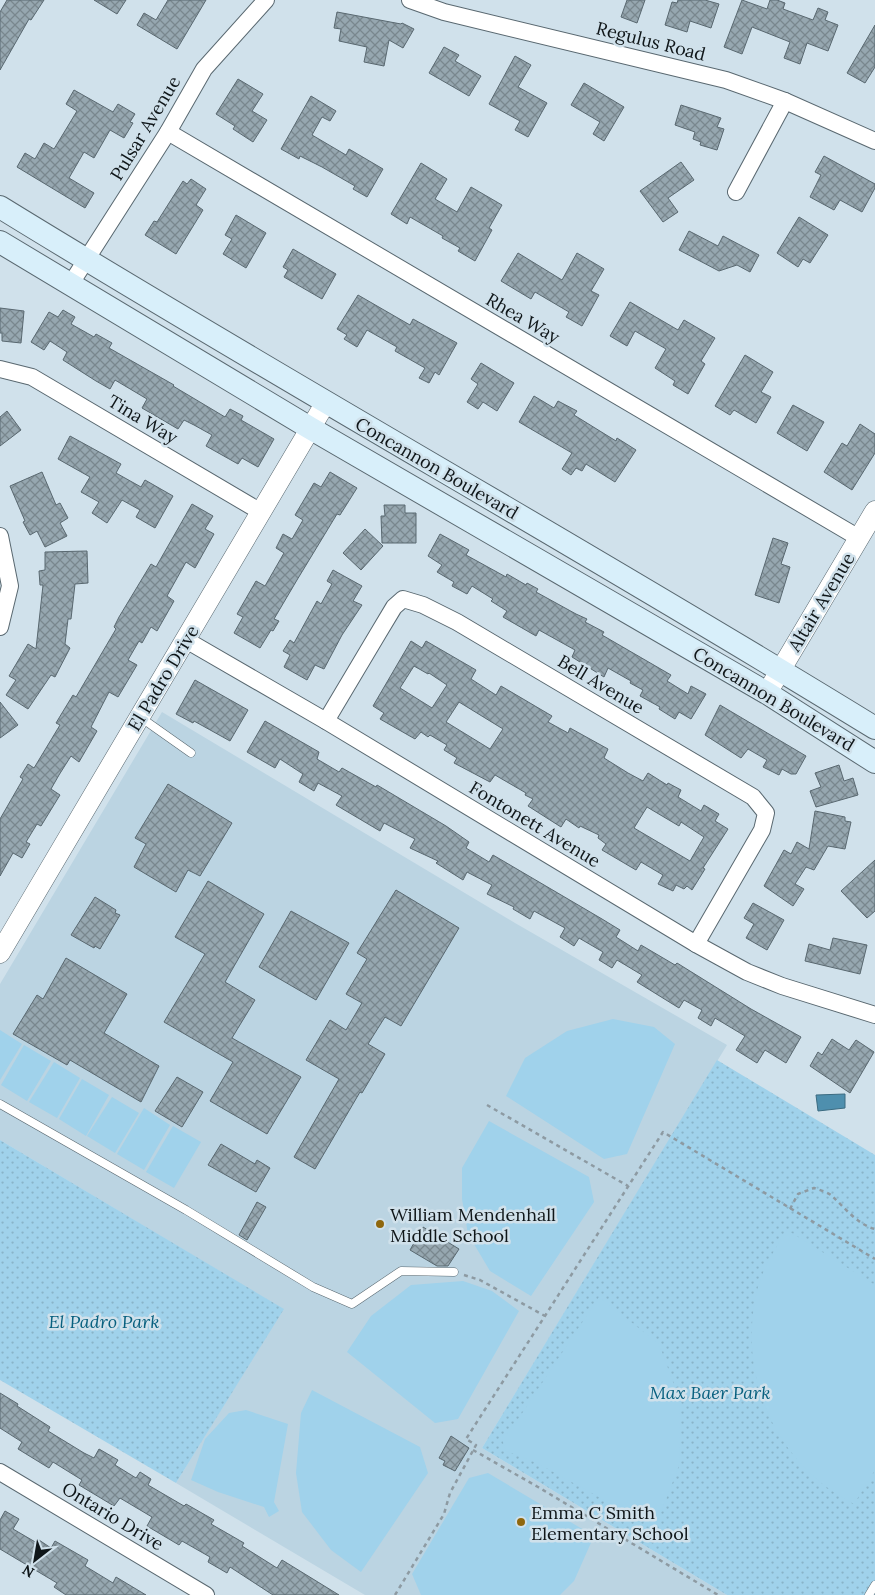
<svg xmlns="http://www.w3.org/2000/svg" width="875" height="1595" font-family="Lora,serif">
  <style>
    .built { fill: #bbd4e2 }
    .grass { fill: url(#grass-dots) }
    .pitch { fill: #a0d2eb }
    .water { fill: #4e8fae; stroke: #3b6b81 }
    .building { fill: url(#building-cross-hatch); stroke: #596870; fill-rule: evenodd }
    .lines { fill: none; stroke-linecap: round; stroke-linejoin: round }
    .service-casing { stroke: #596870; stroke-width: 9 }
    .minor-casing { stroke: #596870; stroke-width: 18 }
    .tertiary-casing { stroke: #596870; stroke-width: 21 }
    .secondary-casing { stroke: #596870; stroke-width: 24 }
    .path { stroke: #8d9aa2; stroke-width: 2.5; stroke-dasharray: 4 4; stroke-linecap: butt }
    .service { stroke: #fff; stroke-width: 8 }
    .minor { stroke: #fff; stroke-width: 16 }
    .tertiary { stroke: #fff; stroke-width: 20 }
    .secondary { stroke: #d8effa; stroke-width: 22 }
    .poi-dot { fill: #8f670d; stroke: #d0e1eb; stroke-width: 2 }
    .labels { text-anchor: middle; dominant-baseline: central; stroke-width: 5; stroke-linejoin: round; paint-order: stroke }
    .street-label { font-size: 18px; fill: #0f1619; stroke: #d0e1eb }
    .poi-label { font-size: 18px; fill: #0f1619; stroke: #d0e1eb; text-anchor: start }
    .park-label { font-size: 18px; font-style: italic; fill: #08607f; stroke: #d0e1eb }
  </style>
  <defs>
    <pattern id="grass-dots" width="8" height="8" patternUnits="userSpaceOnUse" patternTransform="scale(1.25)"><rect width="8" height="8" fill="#a0d2eb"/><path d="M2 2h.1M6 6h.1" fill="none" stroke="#89b4c9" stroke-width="1.8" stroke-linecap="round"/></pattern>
    <pattern id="building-cross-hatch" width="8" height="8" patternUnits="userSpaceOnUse" patternTransform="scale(1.25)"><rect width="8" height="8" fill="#96a7b0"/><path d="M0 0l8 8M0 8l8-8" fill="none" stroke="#79878e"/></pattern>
  </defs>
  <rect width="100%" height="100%" fill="#d0e1eb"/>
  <polygon class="built" points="162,712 515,923 727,1045 482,1448 727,1595 365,1595 176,1483 283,1309 0,1140 0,984"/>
  <g class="grass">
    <polygon points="717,1060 875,1155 875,1595 727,1595 482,1448"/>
    <polygon points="0,1140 284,1309 176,1483 0,1380"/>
  </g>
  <g class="pitch">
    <polygon points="613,1019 654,1027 675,1044 627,1154 604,1159 506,1096 525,1058 567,1031"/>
    <polygon points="0,1030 22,1044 0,1080"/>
    <polygon points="24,1045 51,1061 27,1101 1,1085"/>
    <polygon points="54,1062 80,1078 57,1118 29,1102"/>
    <polygon points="82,1079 109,1095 86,1136 59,1119"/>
    <polygon points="112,1097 139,1113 115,1153 87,1136"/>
    <polygon points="144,1108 170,1125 144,1170 117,1154"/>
    <polygon points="489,1121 589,1177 594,1202 531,1296 490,1271 468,1234 462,1199 462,1168"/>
    <polygon points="173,1126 201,1142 174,1188 146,1172"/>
    <path d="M787,1230L875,1285V1470L854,1504C777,1465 738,1379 756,1295C761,1271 774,1250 787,1230Z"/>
    <polygon points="463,1281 492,1291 519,1311 458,1419 435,1423 347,1352 371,1316 411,1285"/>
    <polygon points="599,1297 659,1344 679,1398 680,1463 655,1528 537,1463 506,1451 502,1439 515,1424"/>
    <polygon points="312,1390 420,1447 428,1473 361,1572 331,1550 302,1512 296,1473 301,1413"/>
    <polygon points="246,1410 288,1424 274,1502 279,1511 269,1517 264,1507 218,1492 191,1480 205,1439 229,1413"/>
    <polygon points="488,1473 594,1536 574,1581 560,1595 421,1595 412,1574 469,1478"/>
  </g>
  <polygon class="water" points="845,1094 845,1108 818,1111 816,1095"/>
  <g class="building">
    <polygon points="7,0 44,0 31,20 29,19 0,70 0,12"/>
    <polygon points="94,0 126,0 117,14"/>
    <polygon points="168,0 206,0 177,49 137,25 144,13 156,20"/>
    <polygon points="627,0 645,0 637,23 621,17"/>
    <polygon points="678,0 705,0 719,4 711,28 690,21 687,32 665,25 672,2 677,3"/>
    <polygon points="742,0 767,9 770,0 777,0 785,3 783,9 813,20 818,8 828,12 825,20 838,25 828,51 807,43 800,64 784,58 790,42 752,27 742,54 724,47"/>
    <polygon points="337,12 401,24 402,23 414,29 403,48 389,40 384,66 364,62 367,47 339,41 341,29 334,28"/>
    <polygon points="875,25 875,67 865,83 847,73"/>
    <polygon points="444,47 459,55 455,61 481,76 469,96 429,73"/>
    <polygon points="515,56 531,65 518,87 547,103 528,137 515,130 520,121 489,104"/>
    <polygon points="238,79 263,94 252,111 267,120 253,142 233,129 235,126 216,114"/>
    <polygon points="584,83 624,107 604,141 593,134 600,122 571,105"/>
    <polygon points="74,90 113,112 118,104 135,114 130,122 133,123 124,138 110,130 94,158 84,152 69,178 94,193 85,208 17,167 25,153 35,159 44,143 54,149 77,111 66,104"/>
    <polygon points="311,96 336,111 330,121 322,117 312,135 346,155 349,149 383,169 367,197 353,189 355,186 322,167 300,156 299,159 281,149"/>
    <polygon points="681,105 721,118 717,127 724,129 717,150 700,145 701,142 693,139 695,132 675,125"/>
    <polygon points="824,156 875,184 875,188 862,212 840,200 834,210 810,197 821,175 815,172"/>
    <polygon points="681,162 694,180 668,198 678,212 663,222 640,191"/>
    <polygon points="421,163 447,179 435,199 457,212 471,187 502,205 489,228 492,230 475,261 458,251 460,248 442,238 443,236 410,217 407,224 391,214"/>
    <polygon points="191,179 206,189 196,205 203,210 176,254 145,235 154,221 157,222 183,181 187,184"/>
    <polygon points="236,215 266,233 246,268 223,254 232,239 225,235"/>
    <polygon points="799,217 828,235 810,263 803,259 798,267 777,253"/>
    <polygon points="689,231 718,246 723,236 759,255 750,272 737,265 719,271 679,250"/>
    <polygon points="293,249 336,274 322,299 284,277 288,270 283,267"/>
    <polygon points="518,253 562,280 577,253 604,269 591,291 599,295 582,326 566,317 569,312 535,292 531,299 501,281"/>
    <polygon points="358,295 410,325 413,319 457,343 439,375 435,372 429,383 419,378 425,368 395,351 397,347 367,330 357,347 344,339 347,335 337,329"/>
    <polygon points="630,302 678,330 684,320 715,338 701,361 705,364 688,394 673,385 675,381 655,368 666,349 635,331 627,346 610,336"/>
    <polygon points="0,308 24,311 21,343 2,341 2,333 0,333"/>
    <polygon points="63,310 75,317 71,324 94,337 96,334 112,343 109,348 174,385 173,386 225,417 230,409 243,416 241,420 274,439 258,467 242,458 238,464 206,446 212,435 194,425 184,420 178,429 142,408 147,399 115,380 110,389 96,381 63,360 67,352 50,341 44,350 31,342 49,312 58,317"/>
    <polygon points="745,355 773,372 761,392 771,397 756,423 734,410 730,415 715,406"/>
    <polygon points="481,363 514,383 497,411 483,402 478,409 467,402 478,384 471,379"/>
    <polygon points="534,396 554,408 558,401 577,411 574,415 616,441 617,438 636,450 615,482 586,464 582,471 576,468 571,475 562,469 572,453 519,422"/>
    <polygon points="793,405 824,422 807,451 777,433"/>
    <polygon points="7,411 21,430 0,446 0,417"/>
    <polygon points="860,424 875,434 875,453 852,490 824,472 842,443 847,446"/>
    <polygon points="70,436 121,464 116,473 141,487 145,480 173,496 155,528 136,517 140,510 122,500 107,523 92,513 99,502 81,492 90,477 58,459"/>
    <polygon points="42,472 56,505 60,503 68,518 60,523 67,536 45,547 37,531 30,535 23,522 25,521 10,486"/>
    <polygon points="330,472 357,488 340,515 337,514 297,580 274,619 279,621 273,631 271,630 260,648 234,633 243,617 237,614 256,581 265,586 284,553 276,548 283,534 292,539 303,520 295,515 314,483 321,487"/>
    <polygon points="192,504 213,516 205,529 214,534 195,568 186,562 167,596 174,601 157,631 151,627 142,643 139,641 128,660 137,665 118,697 109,692 91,727 97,731 79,762 71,756 59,775 51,789 60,795 41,826 37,824 26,842 30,844 22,858 13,853 0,876 0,819 23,779 20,777 28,764 34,768 60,725 56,723 62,713 73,695 76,697 116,629 114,627 119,617 151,564 156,567"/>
    <polygon points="384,505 405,505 405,513 416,513 416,543 382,543 381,516 385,516"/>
    <polygon points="365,529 383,546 361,570 343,553"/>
    <polygon points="440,534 469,550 466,555 506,577 507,574 526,585 527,583 538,589 536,592 576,614 587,619 585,622 604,632 602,635 671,675 667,681 688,694 691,686 706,694 691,719 679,712 675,719 659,709 660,707 640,696 643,690 630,683 631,681 608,668 604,677 572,657 575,650 539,630 536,636 503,617 507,611 491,601 493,599 472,586 467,594 452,586 454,582 437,572 442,565 428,556"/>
    <polygon points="773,538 788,543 781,564 790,567 779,603 755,595"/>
    <polygon points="87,551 88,583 75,584 71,619 68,619 65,644 70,648 55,677 51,675 28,709 6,695 16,680 9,676 28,644 36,649 43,585 40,585 39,571 45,570 45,552"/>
    <polygon points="333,570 362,586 353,601 362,605 342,635 324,669 315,665 307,680 284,667 290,655 283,651 290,640 294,643 317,601 321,604 332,584 327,581"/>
    <path d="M411,641L422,648L426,641L476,670L471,679L496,695L501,686L552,716L548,722L568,733L570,728L608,749L604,758L628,773L643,781L648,773L667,785L668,783L681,790L678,797L701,811L704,805L719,814L715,821L728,829L703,868L705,869L692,890L687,886L684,889L676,885L673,891L658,884L663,875L641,862L636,870L602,850L606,844L598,838L599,835L580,826L579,828L566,819L561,827L528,806L533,799L525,795L526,793L495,775L490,782L454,763L457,758L444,750L447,745L430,735L428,737L421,732L415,739L380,719L384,713L373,706ZM414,666L428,674L429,673L447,685L432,708L400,688ZM459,702L503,729L490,749L446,722ZM647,807L679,826L681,822L704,837L690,861L634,828Z"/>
    <polygon points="195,680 248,710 230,741 194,721 193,723 176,714"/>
    <polygon points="0,702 18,725 0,738"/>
    <polygon points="720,705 806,756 796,774 791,774 782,769 779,775 763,767 767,760 748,749 741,758 705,735"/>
    <polygon points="265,721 319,752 317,759 339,772 342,768 376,787 377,785 446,826 469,842 466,848 489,862 493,855 602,919 620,930 616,937 638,951 641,945 675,965 677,963 751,1009 801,1037 786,1063 765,1050 757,1063 736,1050 745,1036 715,1018 711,1026 698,1018 702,1010 684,1000 679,1008 637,982 642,975 617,960 612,968 599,960 603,952 579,938 574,946 560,937 565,928 534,911 530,919 513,909 514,907 487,894 492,885 467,872 463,880 436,863 438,861 410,848 415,839 384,823 380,831 336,805 342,796 318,783 314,791 299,782 303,774 280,759 275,768 247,752"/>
    <polygon points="839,765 844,781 853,778 858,795 816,807 810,791 821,787 815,773"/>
    <polygon points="168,784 232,823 200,876 188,870 176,892 134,867 146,844 135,838"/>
    <polygon points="815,811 845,817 845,821 851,822 845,849 828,846 814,870 806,867 795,884 804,889 793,906 764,886 784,850 791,854 797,842 809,849"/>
    <polygon points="875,860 875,911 867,918 841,891"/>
    <polygon points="208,881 264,914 225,982 255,1000 232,1038 301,1077 267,1134 210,1101 233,1062 164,1022 205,954 175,937"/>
    <polygon points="396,890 459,928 401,1026 385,1017 368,1044 385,1054 362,1093 360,1092 315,1169 294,1157 339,1079 306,1060 330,1020 346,1030 362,1003 346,994 367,959 357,953"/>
    <polygon points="95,897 116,910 115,913 120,915 100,949 95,946 94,948 71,935"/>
    <polygon points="753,903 784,920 767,950 746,938 754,924 744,918"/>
    <polygon points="291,911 349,943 316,1000 259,967"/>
    <polygon points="833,938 867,945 860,974 805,961 809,944 830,950"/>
    <polygon points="66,958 127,994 104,1033 159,1066 141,1102 70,1060 67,1065 13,1034 37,995 43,999"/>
    <polygon points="832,1039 849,1050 856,1040 874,1052 850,1093 810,1066 818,1052 822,1055"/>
    <polygon points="177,1077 203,1092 182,1127 155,1111"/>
    <polygon points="221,1144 255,1164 257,1160 270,1168 256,1192 208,1165"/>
    <polygon points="257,1202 266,1207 247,1240 239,1235"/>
    <polygon points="423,1227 459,1249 448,1266 437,1266 410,1250"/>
    <polygon points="0,1393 18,1404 17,1406 50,1427 48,1431 84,1453 94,1458 99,1449 118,1460 115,1465 136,1478 140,1472 151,1479 148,1485 184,1506 186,1504 214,1520 211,1524 244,1543 242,1546 277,1568 282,1560 339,1595 273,1595 230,1567 227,1573 208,1562 210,1557 182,1541 179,1545 147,1526 152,1517 120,1498 114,1506 79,1485 82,1480 53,1462 49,1468 18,1449 22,1442 0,1428"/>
    <polygon points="451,1436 469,1448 455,1471 443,1465 445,1461 439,1458"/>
    <polygon points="5,1511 19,1519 13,1529 37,1543 39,1540 51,1548 55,1541 88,1560 85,1566 113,1583 116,1577 146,1595 66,1595 54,1587 57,1583 0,1549 0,1520"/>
  </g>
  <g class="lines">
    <defs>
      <g id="service">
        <polyline points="140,717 191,753"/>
        <polyline points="0,1104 186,1210 313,1287 352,1304 401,1271 454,1272"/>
        <polyline points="869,1595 875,1585"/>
      </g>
      <g id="minor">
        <polyline points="410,0 444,12 726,80 785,101 875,141"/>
        <polyline points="168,132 859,538"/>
        <polyline points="736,192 785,101"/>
        <polyline points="70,285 168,132 204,69 266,0"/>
        <polyline points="0,369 32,377 261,512"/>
        <polyline points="0,536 10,586 0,627"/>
        <polyline points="186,640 326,721 696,944 747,972 782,986 875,1015"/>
        <polyline points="326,721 379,632 394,607 403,599 423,605 457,622 753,797 766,813 762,830 696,944"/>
        <polyline points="0,1472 206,1595"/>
      </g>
      <g id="tertiary">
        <polyline points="767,693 875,511"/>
        <polyline points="0,953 326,402"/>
      </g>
      <g id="secondary">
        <path d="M0,207C289,385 586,550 875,728"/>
        <polyline points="0,242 310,428 767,693 875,762"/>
      </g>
    </defs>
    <use href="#service" class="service-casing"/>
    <use href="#minor" class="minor-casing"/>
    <use href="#tertiary" class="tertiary-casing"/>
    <use href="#secondary" class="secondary-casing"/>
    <g class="path">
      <polyline points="487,1105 628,1186"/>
      <path d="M790,1209L798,1194L814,1188C819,1190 828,1192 832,1196C844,1207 858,1225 875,1229"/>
      <polyline points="464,1275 480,1280 545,1316"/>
      <polyline points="473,1450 538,1487 718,1595"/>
      <polyline points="395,1595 444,1514 450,1493 476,1445 466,1439 663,1132 875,1259"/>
    </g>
    <use href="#service" class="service"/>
    <use href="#minor" class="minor"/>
    <use href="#tertiary" class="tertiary"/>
    <use href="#secondary" class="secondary"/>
  </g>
  <g class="poi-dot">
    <circle cx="380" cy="1224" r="5"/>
    <circle cx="521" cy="1522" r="5"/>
  </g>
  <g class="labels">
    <g class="street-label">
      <text transform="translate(651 41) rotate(14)">Regulus Road</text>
      <text transform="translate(145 128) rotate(-59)">Pulsar Avenue</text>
      <text transform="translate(523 318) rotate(30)">Rhea Way</text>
      <text transform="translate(143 419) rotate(31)">Tina Way</text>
      <text transform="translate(437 468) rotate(30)">Concannon Boulevard</text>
      <text transform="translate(821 602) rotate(-59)">Altair Avenue</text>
      <text transform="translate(163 678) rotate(-59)">El Padro Drive</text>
      <text transform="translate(601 684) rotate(31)">Bell Avenue</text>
      <text transform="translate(774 699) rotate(31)">Concannon Boulevard</text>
      <text transform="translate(535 824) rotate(31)">Fontonett Avenue</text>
      <text transform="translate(113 1516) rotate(31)">Ontario Drive</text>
    </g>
    <g class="poi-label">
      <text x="390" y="1214">William Mendenhall<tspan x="390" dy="21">Middle School</tspan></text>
      <text x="531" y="1512">Emma C Smith<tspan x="531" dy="21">Elementary School</tspan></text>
    </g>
    <g class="park-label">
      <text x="104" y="1321">El Padro Park</text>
      <text x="710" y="1392">Max Baer Park</text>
    </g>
  </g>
  <g transform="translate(35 1560) rotate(211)" stroke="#d0e1eb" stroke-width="4" paint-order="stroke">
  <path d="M0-4L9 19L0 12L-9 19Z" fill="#0f1619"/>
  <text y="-8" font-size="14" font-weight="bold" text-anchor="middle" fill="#0f1619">N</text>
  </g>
</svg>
